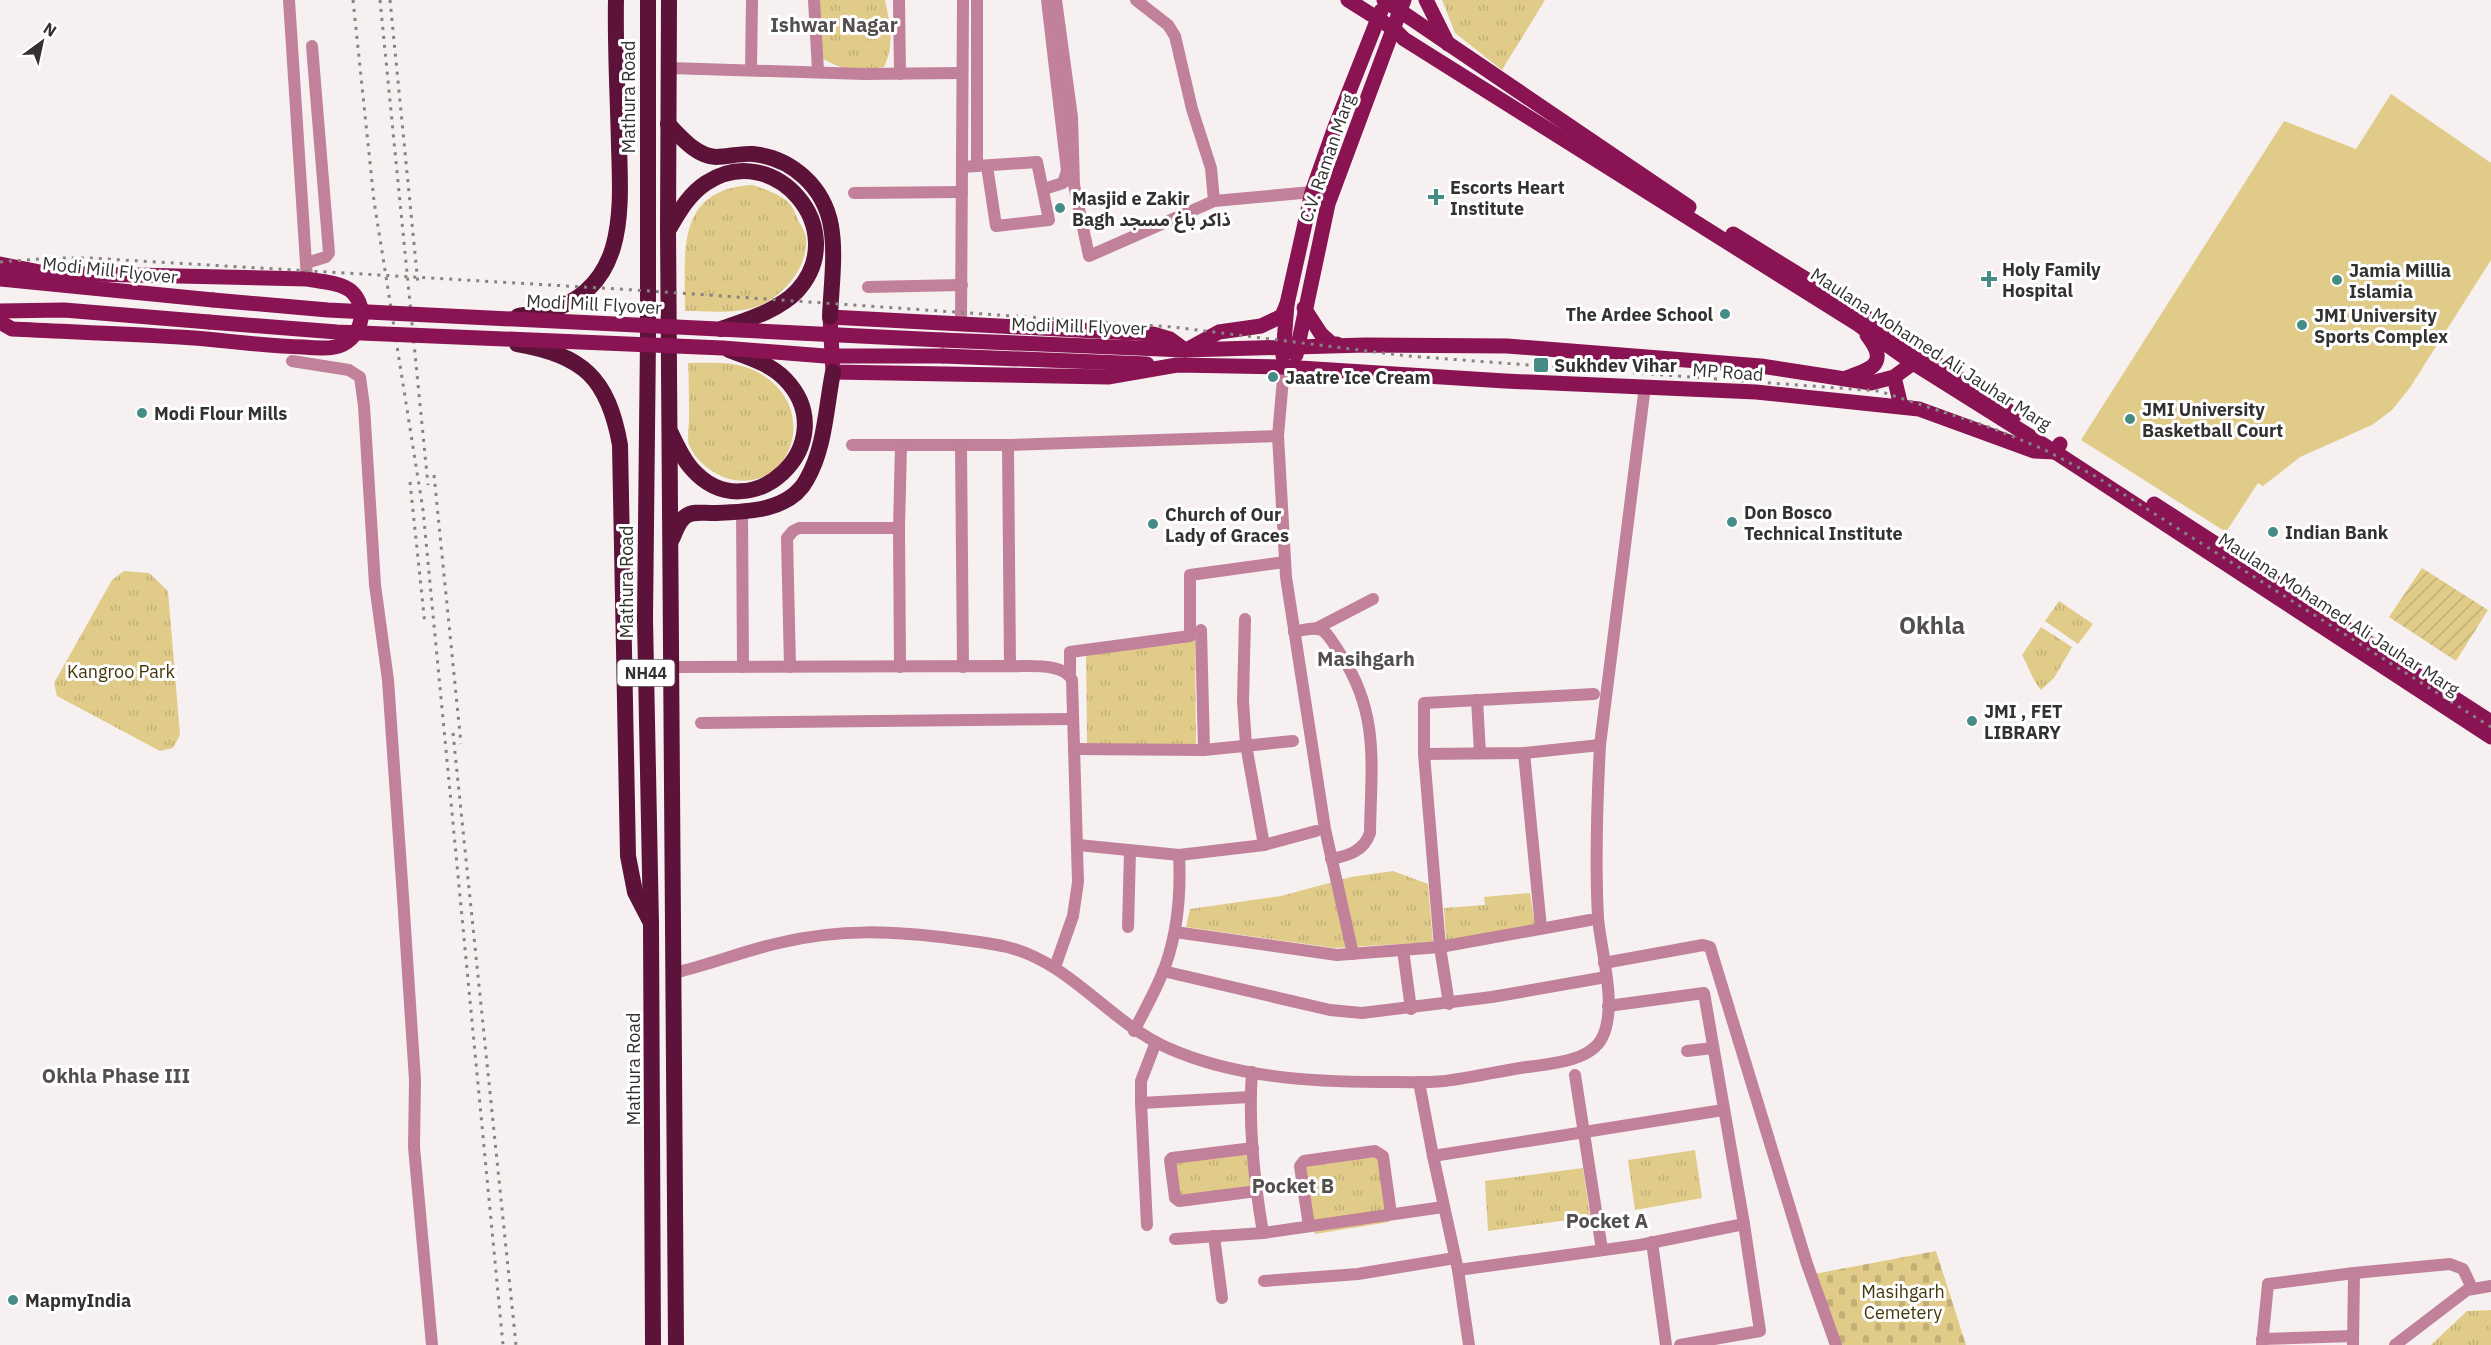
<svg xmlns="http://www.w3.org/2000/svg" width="2491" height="1345" font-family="'IBM Plex Sans','Noto Sans Arabic',sans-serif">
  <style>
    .cemetery { fill: url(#cemetery-stones) }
    .park { fill: url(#park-tufts) }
    .garden { fill: url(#garden-furrows) }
    .pitch { fill: #e1cb89 }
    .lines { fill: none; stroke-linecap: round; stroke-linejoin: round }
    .minor { stroke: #c1819b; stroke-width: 12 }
    .major { stroke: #8a1354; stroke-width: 15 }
    .highway { stroke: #5d1239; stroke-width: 16 }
    .rail { stroke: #868382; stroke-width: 3; stroke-dasharray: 3 6; stroke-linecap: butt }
    .major-bridge { stroke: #8a1354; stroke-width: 15 }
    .poi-dot { fill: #458c87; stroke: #fff; stroke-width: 2 }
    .labels { text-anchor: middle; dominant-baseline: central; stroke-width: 6; stroke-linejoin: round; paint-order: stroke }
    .shield { fill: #fff; stroke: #70706f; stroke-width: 1.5 }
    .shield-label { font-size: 16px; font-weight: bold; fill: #333231 }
    .street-label { font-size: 18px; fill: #333231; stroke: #fff }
    .poi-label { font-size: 18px; font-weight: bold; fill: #333231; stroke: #fff; text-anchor: start }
    .park-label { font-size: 18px; fill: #433608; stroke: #fff }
    .neighbourhood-label { font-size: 20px; font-weight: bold; fill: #534f4f; stroke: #fff }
    .district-label { font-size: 24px; font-weight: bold; fill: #534f4f; stroke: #fff }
  </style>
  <defs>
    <pattern id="cemetery-stones" width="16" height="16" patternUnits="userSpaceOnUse" patternTransform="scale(1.5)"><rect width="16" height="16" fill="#e1cb89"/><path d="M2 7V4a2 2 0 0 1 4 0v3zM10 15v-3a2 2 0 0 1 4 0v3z" fill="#c2af77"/></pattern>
    <pattern id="park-tufts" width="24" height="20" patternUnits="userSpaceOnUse" patternTransform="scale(1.5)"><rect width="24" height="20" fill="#e1cb89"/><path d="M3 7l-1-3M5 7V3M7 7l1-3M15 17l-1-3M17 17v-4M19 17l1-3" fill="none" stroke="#c2af77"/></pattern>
    <pattern id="garden-furrows" width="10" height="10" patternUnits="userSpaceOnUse" patternTransform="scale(1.5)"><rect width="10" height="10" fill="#e1cb89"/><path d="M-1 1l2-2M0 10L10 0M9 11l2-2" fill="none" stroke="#c2af77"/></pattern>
  </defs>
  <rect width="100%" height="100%" fill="#f6f1f0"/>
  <polygon class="cemetery" points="1936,1251 1966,1345 1839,1345 1814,1274"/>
  <g class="park">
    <path d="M815,0H885C890,24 895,45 884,67C856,71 845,72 820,57Z"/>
    <polygon points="1442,0 1545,0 1502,70 1455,33"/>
    <path d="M753,185C764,189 777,193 787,201C792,205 796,214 798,220C801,225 805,232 806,237C809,265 786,293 763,304C740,315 709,311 685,311C685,252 675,189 753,185Z"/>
    <path d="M688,363C708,363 732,361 751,369C829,403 788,504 721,476C708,470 695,459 689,445C687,438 689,426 689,418C689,399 689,381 688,363Z"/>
    <polygon points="124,571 149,573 168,591 180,735 173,748 160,751 57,696 54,683 112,580"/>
    <polygon points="2059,601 2093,624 2078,644 2045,621"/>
    <path d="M2041,627L2072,647L2054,678L2041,690C2032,680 2029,667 2022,655Z"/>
    <polygon points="1195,633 1196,746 1087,744 1086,650"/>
    <polygon points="1393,871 1428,884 1433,942 1334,948 1186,927 1190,909 1281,896 1351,877"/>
    <polygon points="1530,893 1535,924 1446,941 1444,908 1485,905 1484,897"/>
    <polygon points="1256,1149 1258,1190 1179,1198 1172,1160"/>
    <polygon points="1695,1150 1702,1198 1635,1210 1628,1160"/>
    <polygon points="1379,1154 1389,1222 1315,1234 1304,1165"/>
    <polygon points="1583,1168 1590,1217 1488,1231 1485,1181"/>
    <polygon points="2491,1310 2491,1345 2431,1345 2467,1311"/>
  </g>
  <polygon class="garden" points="2422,568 2488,610 2456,661 2389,617"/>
  <polygon class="pitch" points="2391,94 2491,163 2491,260 2409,389 2392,410 2372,425 2300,457 2263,486 2258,483 2226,532 2081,440 2284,121 2356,149"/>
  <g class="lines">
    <g class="minor">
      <polyline points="289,0 307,279"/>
      <polyline points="814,0 818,71"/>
      <polyline points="899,0 900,74"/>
      <polyline points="1056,0 1072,117 1074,185 1089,256 1214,201 1312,192 1331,194"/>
      <polyline points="1136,0 1168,25 1175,36 1192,109 1211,168 1214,201"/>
      <polyline points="669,68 864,74 961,73"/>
      <polyline points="751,69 752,0"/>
      <polyline points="977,166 977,0"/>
      <polyline points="962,167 1037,162 1049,220 996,226 987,166"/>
      <polyline points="1044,189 1063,183 1067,171 1047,0"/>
      <polyline points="854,193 962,192"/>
      <polyline points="306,263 326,257 329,253 312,46"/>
      <polyline points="868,287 962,285"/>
      <polyline points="961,324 963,0"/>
      <polyline points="292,361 349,370 360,377 364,406 375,585 388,680 403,897 415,1080 414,1147 432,1345"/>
      <polyline points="1284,367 1278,436 1286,577 1325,829 1353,954"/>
      <polyline points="852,445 1008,445 1278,436"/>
      <polyline points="1008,445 1010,666"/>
      <polyline points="961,446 963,667"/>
      <polyline points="742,510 743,667"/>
      <polyline points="1245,619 1243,701 1246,745 1264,845"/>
      <polyline points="1317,628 1373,599"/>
      <polyline points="1201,630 1204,750"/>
      <path d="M1294,632C1325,624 1324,629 1341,655C1380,714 1371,766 1370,833C1364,851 1348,856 1331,859"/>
      <path d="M672,667L1010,666C1028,667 1063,662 1072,680L1078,882L1073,916L1055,967"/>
      <polyline points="790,667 787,538 793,531 799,528 899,528"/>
      <polyline points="900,667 899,528 901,446"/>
      <polyline points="1070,676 1070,652 1190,636 1190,575 1285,562"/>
      <polyline points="1477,700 1480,753"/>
      <polyline points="701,723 1073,719"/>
      <polyline points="1074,749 1204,750 1293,741"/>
      <polyline points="1524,753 1541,928"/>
      <polyline points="1424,754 1524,753 1600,745"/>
      <polyline points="1078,845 1179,855 1264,845 1316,831"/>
      <polyline points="1128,927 1130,851"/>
      <polyline points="1175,932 1337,955 1440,947 1590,920"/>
      <polyline points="1403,950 1411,1009"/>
      <polyline points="1604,963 1703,945 1710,947 1807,1264 1836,1345"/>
      <polyline points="1163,971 1330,1010 1362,1013 1492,997 1606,977"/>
      <path d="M674,973C709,965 743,951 779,943C841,928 894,931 956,939C973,941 990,943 1007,947C1070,962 1109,1022 1168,1048C1233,1077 1310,1082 1381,1082C1402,1082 1424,1083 1445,1081C1470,1078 1495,1072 1520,1068C1545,1064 1589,1063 1602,1038C1618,1007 1601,952 1598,918C1595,861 1597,802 1600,745L1645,386"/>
      <polyline points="1449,1004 1440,947 1424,754 1424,703 1594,694"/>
      <polyline points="1608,1006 1704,993 1744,1224"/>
      <path d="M1134,1031C1145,1009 1158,987 1166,964C1178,929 1181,892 1179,855"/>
      <polyline points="1687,1051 1713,1048"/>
      <path d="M1252,1072C1248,1125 1254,1180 1263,1233"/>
      <polyline points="1575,1075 1602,1250"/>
      <polyline points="1419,1082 1433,1156 1458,1270 1469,1345"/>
      <polyline points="1141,1103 1141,1081 1156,1042"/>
      <polyline points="1253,1148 1172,1158 1170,1160 1175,1198 1179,1201 1257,1191"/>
      <polyline points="1433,1156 1723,1110"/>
      <polyline points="1147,1225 1141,1103 1250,1097"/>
      <polyline points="1309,1226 1300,1166 1304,1161 1375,1151 1383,1156 1391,1214"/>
      <polyline points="1214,1236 1222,1298"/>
      <polyline points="1175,1239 1263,1233 1443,1207"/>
      <polyline points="1652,1242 1666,1345"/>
      <polyline points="1458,1270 1640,1245 1744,1224 1760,1331 1680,1345"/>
      <polyline points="1264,1281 1358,1274 1455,1258"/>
      <polyline points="2262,1339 2353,1336"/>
      <polyline points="2262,1345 2268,1284 2354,1273"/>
      <polyline points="2353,1345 2354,1273 2450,1264 2463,1269 2472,1288"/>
      <polyline points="2395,1345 2467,1290 2491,1286"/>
    </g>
    <g class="major">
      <polyline points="1348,0 1394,29 1404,39 1859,325 1913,363 2055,452 2491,737"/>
      <polyline points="1384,0 1689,207"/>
      <polyline points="1426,0 1448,44"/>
      <polyline points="1733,234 1851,307 2015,415"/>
      <path d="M0,264L45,273L307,279C321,282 340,282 351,291C371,309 360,342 335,347C325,349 313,348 303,347C266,346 230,341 194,338C133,334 73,332 12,329L0,322"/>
      <polyline points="0,279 213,300"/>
      <polyline points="1304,308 1321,334 1332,344 1337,344"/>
      <polyline points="0,311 64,310 209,322"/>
      <polyline points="942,340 1185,350 1365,345 1507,346 1761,366 1871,383 1894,377 1913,363 1918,354"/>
      <polyline points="1188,349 1219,332 1261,326 1282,316 1287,304"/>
      <polyline points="1185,350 1170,339 1153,334 830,317 833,372 1108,377 1177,365 1284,367 1505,381 1756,392 1919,409 2034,451 2055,452 2060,444"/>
      <polyline points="1296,355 1328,204 1404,0"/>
      <polyline points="943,356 1147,364"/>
      <polyline points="1283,356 1287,304 1312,192 1335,127 1381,11"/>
      <polyline points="1894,377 1901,406"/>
      <path d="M1846,378C1873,369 1889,363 1867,335"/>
      <polyline points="2154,504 2491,722"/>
    </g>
    <g class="highway">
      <polyline points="648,0 648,338 645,619 651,924 653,1345"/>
      <polyline points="669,0 668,229 676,1345"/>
      <path d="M668,124C681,137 696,156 716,157C728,157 740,153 753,154C792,158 824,187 831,226C836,255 831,288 830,317"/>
      <path d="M669,229C679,212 689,194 706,183C774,138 853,230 797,291C778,311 746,320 721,329"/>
      <path d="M518,316C528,314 539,314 549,311C627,287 621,211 619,146C618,97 615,49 616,0"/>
      <path d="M517,344C583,355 608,378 620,445L628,856L635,892L650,921"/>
      <path d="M671,433C677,446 683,459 692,469C749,534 847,443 785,379C771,364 748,357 729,350"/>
      <path d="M672,539C676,531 678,521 686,516C693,511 704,513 712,513C745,512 790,512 807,479C825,448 826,407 833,372"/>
    </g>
    <g class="rail">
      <polyline points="353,0 374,201 423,510 503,1345"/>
      <polyline points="380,0 428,485"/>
      <polyline points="390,0 418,284"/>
      <polyline points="0,262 52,258 89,258 635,290 1173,327 1408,356 1879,391 1992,428 2043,449 2095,476 2491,727"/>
      <polyline points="434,475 461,744"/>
      <polyline points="410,482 425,625"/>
      <polyline points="453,733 516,1345"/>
    </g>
    <g class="major-bridge">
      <polyline points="213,300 328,310 942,340"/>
      <polyline points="209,322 337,332 723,348 825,356 943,356"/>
    </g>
  </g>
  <g class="poi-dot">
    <path d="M1433 188h6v6h6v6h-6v6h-6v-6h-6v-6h6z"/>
    <circle cx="1060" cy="208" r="6"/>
    <path d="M1986 270h6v6h6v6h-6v6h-6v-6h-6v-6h6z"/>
    <circle cx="2337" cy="280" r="6"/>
    <circle cx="1725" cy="314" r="6"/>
    <circle cx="2302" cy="325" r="6"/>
    <rect x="1533" y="357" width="16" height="16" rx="3"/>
    <circle cx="1273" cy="377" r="6"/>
    <circle cx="142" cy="413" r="6"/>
    <circle cx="2130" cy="419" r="6"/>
    <circle cx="1732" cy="522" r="6"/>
    <circle cx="1153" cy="524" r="6"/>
    <circle cx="2273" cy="532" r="6"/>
    <circle cx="1972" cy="721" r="6"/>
    <circle cx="13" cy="1300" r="6"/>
  </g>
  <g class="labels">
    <rect class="shield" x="617.5" y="660" width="57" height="26" rx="4.5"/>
    <g class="shield-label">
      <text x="646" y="673">NH44</text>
    </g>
    <g class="street-label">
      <text transform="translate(628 97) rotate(-90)">Mathura Road</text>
      <text transform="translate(1327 158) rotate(-71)">C.V. Raman Marg</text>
      <text transform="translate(110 270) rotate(6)">Modi Mill Flyover</text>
      <text transform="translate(594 304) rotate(3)">Modi Mill Flyover</text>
      <text transform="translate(1079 326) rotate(2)">Modi Mill Flyover</text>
      <text transform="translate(1931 349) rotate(33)">Maulana Mohamed Ali Jauhar Marg</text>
      <text transform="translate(1728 372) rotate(4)">MP Road</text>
      <text transform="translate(626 582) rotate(-90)">Mathura Road</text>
      <text transform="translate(2339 614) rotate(33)">Maulana Mohamed Ali Jauhar Marg</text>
      <text transform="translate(633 1069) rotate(-90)">Mathura Road</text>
    </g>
    <g class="poi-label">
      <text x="1450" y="187">Escorts Heart<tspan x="1450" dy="21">Institute</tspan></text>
      <text x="1072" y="198">Masjid e Zakir<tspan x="1072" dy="21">Bagh ذاکر باغ مسجد</tspan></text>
      <text x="2002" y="269">Holy Family<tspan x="2002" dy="21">Hospital</tspan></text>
      <text x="2349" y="270">Jamia Millia<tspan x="2349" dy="21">Islamia</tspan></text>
      <text x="1713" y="314" text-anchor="end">The Ardee School</text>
      <text x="2314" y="315">JMI University<tspan x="2314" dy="21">Sports Complex</tspan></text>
      <text x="1554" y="365">Sukhdev Vihar</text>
      <text x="1285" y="377">Jaatre Ice Cream</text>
      <text x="2142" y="409">JMI University<tspan x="2142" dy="21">Basketball Court</tspan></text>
      <text x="154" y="413">Modi Flour Mills</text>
      <text x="1744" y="512">Don Bosco<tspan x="1744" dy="21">Technical Institute</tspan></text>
      <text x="1165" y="514">Church of Our<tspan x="1165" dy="21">Lady of Graces</tspan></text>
      <text x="2285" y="532">Indian Bank</text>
      <text x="1984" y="711">JMI , FET<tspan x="1984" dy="21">LIBRARY</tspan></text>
      <text x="25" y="1300">MapmyIndia</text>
    </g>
    <g class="park-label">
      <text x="121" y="671">Kangroo Park</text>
      <text x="1903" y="1291">Masihgarh<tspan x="1903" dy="21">Cemetery</tspan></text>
    </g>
    <g class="neighbourhood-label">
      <text x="834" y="24">Ishwar Nagar</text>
      <text x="1366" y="658">Masihgarh</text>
      <text x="116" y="1075">Okhla Phase III</text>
      <text x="1293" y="1185">Pocket B</text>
      <text x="1607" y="1220">Pocket A</text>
    </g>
    <g class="district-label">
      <text x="1932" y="625">Okhla</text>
    </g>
  </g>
  <g transform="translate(42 42) rotate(33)" stroke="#ffffff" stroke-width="4.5" paint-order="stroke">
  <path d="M0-4.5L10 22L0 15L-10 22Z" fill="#333231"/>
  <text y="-9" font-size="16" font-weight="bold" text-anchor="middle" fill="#333231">N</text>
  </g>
</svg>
